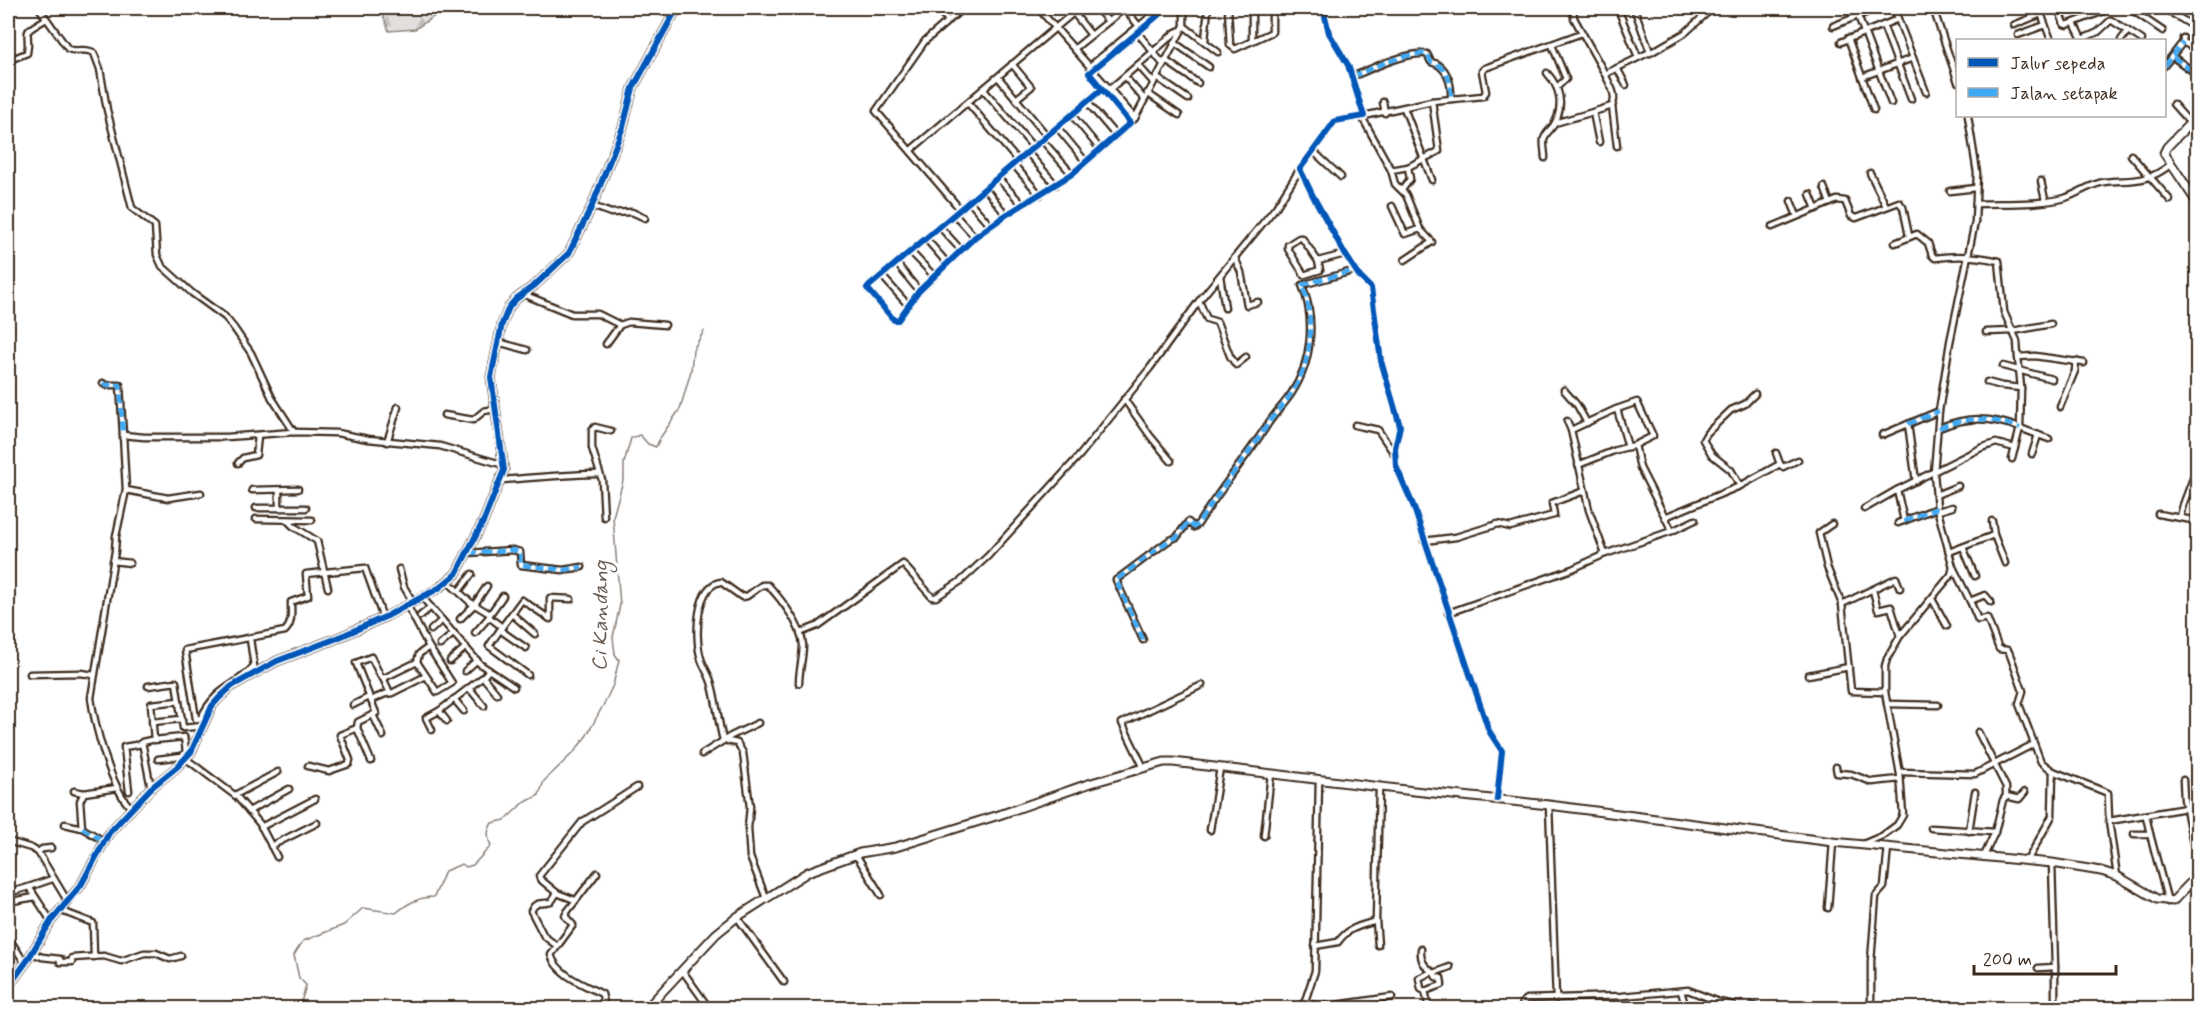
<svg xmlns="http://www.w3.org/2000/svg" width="2205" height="1016" font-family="Mynerve,sans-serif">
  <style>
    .forest { fill: url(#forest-firs); stroke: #8e857e; stroke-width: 1.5 }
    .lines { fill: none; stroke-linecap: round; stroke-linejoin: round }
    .stream { stroke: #887e77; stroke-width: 1.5 }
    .street-casing { stroke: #3b2a1e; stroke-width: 9 }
    .secondary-casing { stroke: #3b2a1e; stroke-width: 11 }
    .street { stroke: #fff; stroke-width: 4.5 }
    .secondary { stroke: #fff; stroke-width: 7 }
    .quiet { stroke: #3fa9f5; stroke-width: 4.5; stroke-dasharray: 9 4.5; stroke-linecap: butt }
    .cycleway-casing { stroke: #fff; stroke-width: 10 }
    .cycleway { stroke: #0057b8; stroke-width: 6 }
    .labels { text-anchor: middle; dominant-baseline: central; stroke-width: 6; stroke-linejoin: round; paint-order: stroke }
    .water-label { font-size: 21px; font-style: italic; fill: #685b52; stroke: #fff }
  </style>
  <defs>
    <pattern id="forest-firs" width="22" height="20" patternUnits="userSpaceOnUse" patternTransform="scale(1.5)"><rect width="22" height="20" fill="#e2e0de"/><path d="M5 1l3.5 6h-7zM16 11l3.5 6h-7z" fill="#c3c0be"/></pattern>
  </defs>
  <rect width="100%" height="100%" fill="#fff"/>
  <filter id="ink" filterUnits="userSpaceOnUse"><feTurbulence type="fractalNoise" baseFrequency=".0167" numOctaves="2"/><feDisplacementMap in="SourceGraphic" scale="12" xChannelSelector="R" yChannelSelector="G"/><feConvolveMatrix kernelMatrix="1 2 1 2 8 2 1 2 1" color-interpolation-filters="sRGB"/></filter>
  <g filter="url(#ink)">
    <polygon class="forest" points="380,8 447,8 415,29 389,31"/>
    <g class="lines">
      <g class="stream">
        <polyline points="234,1008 246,1008"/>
        <path d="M295,1008L302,999L306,985L299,978L294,955L303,941L344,925L363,908L396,913C408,903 419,897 434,897L445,871L462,864L466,867L473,865L491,846C487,837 487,831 492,823L505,820L522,804L539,795L544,781L575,751L587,735L605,702L613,685L619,660L615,654L613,637L620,605L613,517L624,477V463L631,438L640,435L648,444L656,447L660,438L680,409L691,371L693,350L704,331"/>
      </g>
      <defs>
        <g id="street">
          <path d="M39,8L68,49C77,53 86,47 94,53L100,69L107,110L132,208L155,226L157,255L162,266L192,293L225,317L234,328L251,353L272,398L294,432"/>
          <polyline points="936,8 948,20"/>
          <polyline points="1038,8 1135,118"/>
          <polyline points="1096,8 1108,21"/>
          <polyline points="1124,8 1139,26"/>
          <polyline points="1228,8 1230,45 1235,49 1272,32 1272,8"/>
          <polyline points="1323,8 1329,33 1348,65 1364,116 1335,121 1300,169 1313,196 1345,254 1360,277 1371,288 1381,361 1400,426 1395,448 1396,466 1413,505 1489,731 1502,751 1497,799"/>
          <polyline points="1573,8 1574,18 1605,74"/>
          <polyline points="1855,8 1891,103"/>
          <polyline points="1933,8 1958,82"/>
          <polyline points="2039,8 2051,40"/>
          <polyline points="2058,8 2064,24 2067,25 2112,8"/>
          <polyline points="2129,8 2163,31"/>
          <polyline points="2163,8 2198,29"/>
          <polyline points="2197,8 2198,8"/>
          <polyline points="1073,12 1091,35"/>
          <polyline points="1620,14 1638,57"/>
          <polyline points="1898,19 1926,92"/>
          <polyline points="2074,23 2082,39 2098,32 2111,20 2142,40"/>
          <polyline points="1883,25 1911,99"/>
          <polyline points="2014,25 2041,14"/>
          <polyline points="1184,26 1218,52"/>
          <polyline points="1833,26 1878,8"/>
          <polyline points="1137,32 1163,64"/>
          <polyline points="2018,35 2045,25"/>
          <polyline points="1848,38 1874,110"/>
          <polyline points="2183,38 2183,42 2192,47 2198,43"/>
          <polyline points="2121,40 2128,31"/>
          <polyline points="1205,41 1208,8"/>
          <polyline points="1252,41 1252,8"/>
          <polyline points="1841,42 1898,19 1894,8"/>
          <polyline points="1175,43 1209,67"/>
          <polyline points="1552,45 1566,79 1557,87"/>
          <polyline points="1074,49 1125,8"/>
          <polyline points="1650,53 1685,33 1707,13 1716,8"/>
          <polyline points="2173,57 2198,75"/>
          <path d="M8,58L12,59L27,53C32,28 17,36 46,19"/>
          <polyline points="1165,60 1198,83"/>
          <polyline points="1012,64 1031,87 1016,99"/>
          <polyline points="1138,65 1153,82"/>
          <polyline points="1090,66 1161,8"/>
          <polyline points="2164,66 2183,42"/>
          <polyline points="1617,68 1626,85"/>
          <polyline points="998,77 1047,136"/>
          <polyline points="1125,77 1144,99"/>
          <polyline points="1156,77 1188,99"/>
          <path d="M1352,77C1370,69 1408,51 1427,54L1431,62C1447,65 1452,84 1451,99"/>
          <polyline points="1862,77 1913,58"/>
          <polyline points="983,89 1033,147"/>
          <polyline points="1110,89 1176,32 1181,30"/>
          <polyline points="1101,90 867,288 894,320 898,320 919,291 975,237 1006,215 1072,174 1130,123 1089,73 1167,8"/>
          <polyline points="1147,93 1179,115"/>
          <polyline points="1087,102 1116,136"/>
          <polyline points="1383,102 1385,113"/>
          <polyline points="968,103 1018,161"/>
          <polyline points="2173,104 2189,122"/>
          <polyline points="1612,106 1617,146"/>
          <polyline points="2192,106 2198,113"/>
          <polyline points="1404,108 1432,180"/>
          <polyline points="1072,115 1100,149"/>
          <polyline points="1364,116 1432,101 1483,96 1486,92 1482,71 1485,68 1582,33"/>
          <polyline points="1362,117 1391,170 1408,167 1439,151 1432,101"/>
          <polyline points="1130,123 1135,118 1184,26 1184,8"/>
          <polyline points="1555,123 1593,112"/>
          <polyline points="1057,127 1086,162"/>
          <polyline points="1042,140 1072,174"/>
          <path d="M1599,142L1593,112L1612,106C1618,95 1609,84 1605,74L1650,52L1634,8"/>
          <polyline points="911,150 1079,8"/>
          <polyline points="1313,151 1341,177"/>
          <polyline points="1028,153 1056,185"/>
          <polyline points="2131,155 2170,200"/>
          <path d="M1545,158C1545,152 1543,145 1544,139C1546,132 1552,129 1555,123C1564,105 1560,87 1547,73"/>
          <polyline points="1014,165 1040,195"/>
          <polyline points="1391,170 1395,184 1406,195 1420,229 1432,242 1405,260"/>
          <polyline points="1870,173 1886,206"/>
          <polyline points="998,178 1023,205"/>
          <polyline points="2041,181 2045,200"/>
          <polyline points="1824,187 1830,203"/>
          <polyline points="985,188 1006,215"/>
          <polyline points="1402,190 1410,179 1408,167"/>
          <polyline points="1950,191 1976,188"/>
          <polyline points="1810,194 1816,209"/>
          <polyline points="969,201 990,225"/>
          <polyline points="1791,201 1797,216"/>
          <path d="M1976,204C2004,203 2039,205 2065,198C2078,194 2090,184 2104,182C2132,179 2146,184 2170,165"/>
          <polyline points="592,206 611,213 632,212 645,218"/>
          <polyline points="1392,206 1405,234 1420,229"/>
          <polyline points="960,209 876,111 925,41 963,8"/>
          <polyline points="955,215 975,237"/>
          <polyline points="940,227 961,250"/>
          <polyline points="1772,227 1837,200 1845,201 1851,216 1856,218 1899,202 1903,207 1909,236"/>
          <polyline points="927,240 947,263"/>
          <path d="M1895,243L1917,234L1928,243L1932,255L1935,258C1956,255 1978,256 1999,261L2004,312L2017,341L2018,357L2035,356L2084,363"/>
          <polyline points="911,252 934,276"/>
          <polyline points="1235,258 1241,272 1247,305 1258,302"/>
          <polyline points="1318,261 1320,270 1304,275 1288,249 1288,245 1299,238 1302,238 1318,261 1345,254"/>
          <polyline points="897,264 919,291"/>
          <polyline points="882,276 908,305"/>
          <polyline points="1220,276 1225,308"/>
          <polyline points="523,294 572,314 598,314 620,325 629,322 665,325"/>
          <polyline points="1199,301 1207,319 1217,322 1230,356 1236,365 1246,357"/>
          <polyline points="1986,332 2013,331 2051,324"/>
          <polyline points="498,342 527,350"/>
          <polyline points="606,344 620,325"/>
          <polyline points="2018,357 2021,388 2020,428 2049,439"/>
          <polyline points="2003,366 2052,379"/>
          <polyline points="1987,382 2002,386 2021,388"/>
          <polyline points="103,383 106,385 120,385 123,435"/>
          <polyline points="1564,390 1577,405 1587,423"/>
          <polyline points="1124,399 1151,437 1171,461"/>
          <polyline points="2060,407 2075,371 2076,361"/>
          <polyline points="1617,409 1628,447"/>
          <polyline points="444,415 473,420 484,411 495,409"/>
          <polyline points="1567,421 1571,430 1589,510 1605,554"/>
          <polyline points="1908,424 1916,481"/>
          <polyline points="1355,425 1378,430 1395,455"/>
          <path d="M1939,428C1968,416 1991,417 2020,428L2012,459"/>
          <polyline points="1571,430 1614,410 1637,402 1653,436 1635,445"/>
          <polyline points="1882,435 1939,411"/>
          <polyline points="387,442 398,407"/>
          <polyline points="1776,453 1780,464"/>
          <polyline points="2032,454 2038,435"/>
          <polyline points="238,463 243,458 256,455 258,436"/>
          <polyline points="1578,465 1616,450 1635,445 1640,468 1665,517"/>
          <path d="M502,480C534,478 567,474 599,474"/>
          <polyline points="1740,486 1731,470 1712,455 1703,440 1707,433 1731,410 1745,404 1755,394"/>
          <polyline points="126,490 168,498 201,493"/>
          <polyline points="252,490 298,489"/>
          <polyline points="1897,490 1904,521"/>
          <polyline points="1936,495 1958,486"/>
          <polyline points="256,508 306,508"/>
          <polyline points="279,508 279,490"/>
          <polyline points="1864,509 1897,490 1981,448 1996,443 2015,448"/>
          <polyline points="1938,511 1952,507"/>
          <polyline points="2158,514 2198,521"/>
          <polyline points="604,517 602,480 592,448 592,430 595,427 611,431"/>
          <polyline points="2180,517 2183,505 2198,465"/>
          <polyline points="256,519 312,520"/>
          <polyline points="287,520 293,526 317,541 328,588"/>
          <polyline points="1992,521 1994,535 2005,563"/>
          <polyline points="1898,523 1937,508"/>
          <polyline points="1832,524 1819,533 1827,567 1842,604 1851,691 1885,692"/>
          <polyline points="1672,531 1695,520"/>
          <polyline points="1424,541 1456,537 1498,524 1510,527 1550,516 1554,515 1552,503 1584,491"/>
          <polyline points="1963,547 1975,576"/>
          <polyline points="1949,552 1994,535"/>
          <polyline points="468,553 513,550 520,552 521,565 563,570 582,567"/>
          <polyline points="113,561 130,563"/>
          <polyline points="1953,567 1970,601 1985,595 1991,602"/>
          <polyline points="399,569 404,587 413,602"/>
          <polyline points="448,582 470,602 490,614 489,617 502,627 489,646 528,675"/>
          <polyline points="1873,590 1878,610 1891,607 1900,636"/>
          <polyline points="459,591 472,574"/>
          <polyline points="422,597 480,664 514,687"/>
          <polyline points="1932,599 1947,626"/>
          <polyline points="1970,601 1978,620 1987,618 1999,649 2007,650 2009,652 2023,691 2019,704 2041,762 2053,771 2108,793 2109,821 2117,876"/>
          <polyline points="1842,604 1896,578 1900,588"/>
          <polyline points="1448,613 1572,569 1605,554 1672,531 1665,517 1740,486 1780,464 1783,467 1798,460"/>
          <polyline points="490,614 503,596"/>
          <polyline points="512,614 535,634"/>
          <polyline points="420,616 431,607"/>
          <polyline points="460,619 475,604 487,586"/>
          <polyline points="502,627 522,600 550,619 550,598 571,599"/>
          <polyline points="431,630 442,620"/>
          <polyline points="500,630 526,648"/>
          <polyline points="802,632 817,626 903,564 932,597 936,597 961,581 988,556 1080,455 1150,368 1199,301 1276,207 1300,169"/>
          <polyline points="475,633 489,617"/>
          <path d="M250,639L254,666C235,688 217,685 201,718L196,719L185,650L285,631C293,623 291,613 291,602L308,596L306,574L365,568L383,618"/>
          <path d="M1143,640L1116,580L1168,541L1177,537L1188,522L1194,527L1198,524C1219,491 1244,460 1266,427C1273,415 1283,406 1291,394C1312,363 1316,319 1302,285L1356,270"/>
          <polyline points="440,645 454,633"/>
          <polyline points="450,661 466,647"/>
          <polyline points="417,662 437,692 452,683 429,647"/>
          <polyline points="489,670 483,677 497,694"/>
          <polyline points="465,671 477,660"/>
          <polyline points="30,674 81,673 94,675"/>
          <polyline points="1808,675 1849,667"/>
          <polyline points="383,678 390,693"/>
          <polyline points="148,686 176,682 183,728 203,726"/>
          <polyline points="469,688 484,706"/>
          <polyline points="454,699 464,711"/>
          <polyline points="371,700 385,694 392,693 426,676"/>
          <polyline points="179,701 151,704 154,740 184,737"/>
          <polyline points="1887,704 1938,705"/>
          <polyline points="353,705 369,697"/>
          <polyline points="439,711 447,721"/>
          <polyline points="373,715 383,736"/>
          <polyline points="152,722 182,719"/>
          <polyline points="357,728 371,761"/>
          <polyline points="432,730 426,718 439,711 483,677"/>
          <polyline points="1978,732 2006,787 2006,796 2003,800 1995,832 1984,856"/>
          <path d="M723,740C718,722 717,703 712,685C710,675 702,666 700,655C695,636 696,585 721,582L742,597L747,596L762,585H768C781,599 802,626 803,645C803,658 799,670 799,683"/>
          <polyline points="723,740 737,743 743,753 750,807 748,828 750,857 766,898"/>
          <polyline points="702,754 731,736 758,723"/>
          <polyline points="185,758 237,797 260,824 277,857"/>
          <polyline points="158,759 182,756 186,752 184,737"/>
          <polyline points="308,766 329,771 349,764 350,760 340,735 357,728 358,722 376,713 356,663 371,657 381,677 384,678 417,662 419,654 429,647 407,605"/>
          <polyline points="1836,767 1837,773 1851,774 1872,782 1900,779"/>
          <polyline points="1144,768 1122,723 1202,685"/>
          <polyline points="1900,772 1975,774 2034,744"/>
          <polyline points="2183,780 2184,799 2198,868"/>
          <polyline points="151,788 142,742 151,740"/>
          <polyline points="74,791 84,793"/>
          <polyline points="129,791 124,747 142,744"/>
          <polyline points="235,795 278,772"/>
          <polyline points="2006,796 2019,799 2025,792"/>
          <polyline points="1549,805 1556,999"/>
          <path d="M132,809C111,789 95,727 91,698L115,551L116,536L126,490L123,435L144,437H227L294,432L337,433L368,439L440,446L504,465"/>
          <polyline points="249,811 289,789"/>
          <polyline points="2146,816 2150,834"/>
          <polyline points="2109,821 2186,808"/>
          <polyline points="65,824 82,828 104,841"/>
          <polyline points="261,827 315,799"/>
          <polyline points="82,828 80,801 84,793 117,788"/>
          <polyline points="1931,828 1995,832"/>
          <polyline points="1210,830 1220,768"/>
          <polyline points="1969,831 1975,792"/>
          <polyline points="2134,834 2150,834 2168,902"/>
          <polyline points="1264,836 1271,774"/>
          <polyline points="8,841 31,848 38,852 68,902"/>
          <polyline points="1863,844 1882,836 1897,825 1903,815 1900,774 1885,692 1885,666 1887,659 1900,636 1951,575 1953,567 1937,508 1934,473 1939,411 1950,342 1975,222 1977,173 1968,116"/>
          <polyline points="271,846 317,823"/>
          <polyline points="38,852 42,849 51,848"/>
          <polyline points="853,855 858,858 881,895"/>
          <polyline points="2027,861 2052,816 2053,771"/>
          <path d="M597,873L567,912L565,916L573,925L551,955C557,975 585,985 602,994L604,1003L602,1008"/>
          <polyline points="29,887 52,879"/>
          <polyline points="8,893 29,887 51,921"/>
          <path d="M557,893L551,902C541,905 536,900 531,911L544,936L557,946"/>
          <polyline points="575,900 557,893 540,879 539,876 582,822 637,787"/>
          <polyline points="13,901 35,897"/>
          <polyline points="1828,908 1833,842"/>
          <polyline points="59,910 93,923 94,957"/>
          <polyline points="737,917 784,982"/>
          <polyline points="8,937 25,963"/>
          <polyline points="1378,945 1376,921 1379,787"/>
          <path d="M1315,946L1338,942C1349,927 1360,926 1376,921"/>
          <path d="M1421,949C1420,961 1424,966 1434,973"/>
          <polyline points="32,953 42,957 60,959 60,962 72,962 72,958 104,956 121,961 144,953 156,953 170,959 181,956"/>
          <polyline points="2055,967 2055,1008"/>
          <polyline points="2038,968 2055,967 2052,863"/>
          <polyline points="682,970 709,1008"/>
          <polyline points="1425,991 1421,989 1419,978 1432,972"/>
          <polyline points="1681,991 1686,1008"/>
          <polyline points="1304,1004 1329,1006 1392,997"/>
          <polyline points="1299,1006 1304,1004 1315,971 1319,779"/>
          <polyline points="1429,1008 1425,991 1442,985 1441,978 1436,977 1434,973 1450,967"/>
          <polyline points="1522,1008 1523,1002 1527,999 1622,996 1688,990 1719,1002 1734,1005 1751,1005 1760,1008"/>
          <polyline points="1871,1008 1871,961 1876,896 1884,887 1888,847"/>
        </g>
        <g id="secondary">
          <polyline points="2198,115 2167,147 2164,153 2198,204"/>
          <polyline points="8,987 27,961 51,921 81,885 109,833 151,788 177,767 191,752 212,706 219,698 232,686 277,661 335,639 387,616 439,588 456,574 484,520 504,470 491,377 502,324 509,307 516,299 535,285 569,253 592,206 623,127 633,88 677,8"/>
          <polyline points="647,1008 716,934 737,917 808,872 860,853 896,847 999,815 1088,784 1164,762 1173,762 1414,791 1549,805 1833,842 2052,863 2101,871 2117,876 2157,899 2173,901 2198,875"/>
        </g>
      </defs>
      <use href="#street" class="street-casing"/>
      <use href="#secondary" class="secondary-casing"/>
      <use href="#street" class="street"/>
      <use href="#secondary" class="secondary"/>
      <g class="quiet">
        <polyline points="2173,57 2198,75"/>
        <polyline points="2164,66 2183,42"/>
        <path d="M1352,77C1370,69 1408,51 1427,54L1431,62C1447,65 1452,84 1451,99"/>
        <polyline points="103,383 106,385 120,385 123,435"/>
        <polyline points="1908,424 1939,411"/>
        <path d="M1939,428C1968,416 1991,417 2020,428"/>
        <polyline points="1904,521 1937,508"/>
        <polyline points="468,553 513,550 520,552 521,565 563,570 582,567"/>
        <path d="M1143,640L1116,580L1168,541L1177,537L1188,522L1194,527L1198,524C1219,491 1244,460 1266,427C1273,415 1283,406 1291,394C1312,363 1316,319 1302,285L1356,270"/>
        <polyline points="82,828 104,841"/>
      </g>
      <defs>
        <g id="cycleway">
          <polyline points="1323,8 1329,33 1348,65 1364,116 1335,121 1300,169 1313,196 1345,254 1360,277 1371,288 1381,361 1400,426 1395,448 1396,466 1413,505 1489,731 1502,751 1497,799"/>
          <polyline points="1101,90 867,288 894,320 898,320 919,291 975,237 1006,215 1072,174 1130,123 1089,73 1167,8"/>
          <polyline points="8,987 27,961 51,921 81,885 109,833 151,788 177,767 191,752 212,706 219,698 232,686 277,661 335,639 387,616 439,588 456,574 484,520 504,470 491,377 502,324 509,307 516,299 535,285 569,253 592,206 623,127 633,88 677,8"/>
        </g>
      </defs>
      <use href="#cycleway" class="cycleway-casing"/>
      <use href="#cycleway" class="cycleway"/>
    </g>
  </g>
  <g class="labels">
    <g class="water-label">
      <text transform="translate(601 616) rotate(-89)">Ci Kandang</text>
    </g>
  </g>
  <rect width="2205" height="1016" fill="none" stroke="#fff" stroke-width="30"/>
  <rect x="15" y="15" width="2175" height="986" fill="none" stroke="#3b2a1e" stroke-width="2" filter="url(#ink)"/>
  <rect x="1956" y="39" width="210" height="78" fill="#ffffff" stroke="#b1aaa5" stroke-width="1.5"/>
  <rect x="1968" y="58" width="30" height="9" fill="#0057b8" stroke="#b1aaa5" stroke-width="1.5"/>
  <text x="2010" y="69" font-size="18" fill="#3b2a1e">Jalur sepeda</text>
  <rect x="1968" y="88" width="30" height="9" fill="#3fa9f5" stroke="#b1aaa5" stroke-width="1.5"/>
  <text x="2010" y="99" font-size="18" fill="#3b2a1e">Jalan setapak</text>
  <path d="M1974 965v9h142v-9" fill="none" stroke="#3b2a1e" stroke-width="3"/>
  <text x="1983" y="965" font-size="18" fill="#3b2a1e" stroke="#ffffff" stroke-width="4.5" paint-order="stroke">200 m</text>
</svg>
